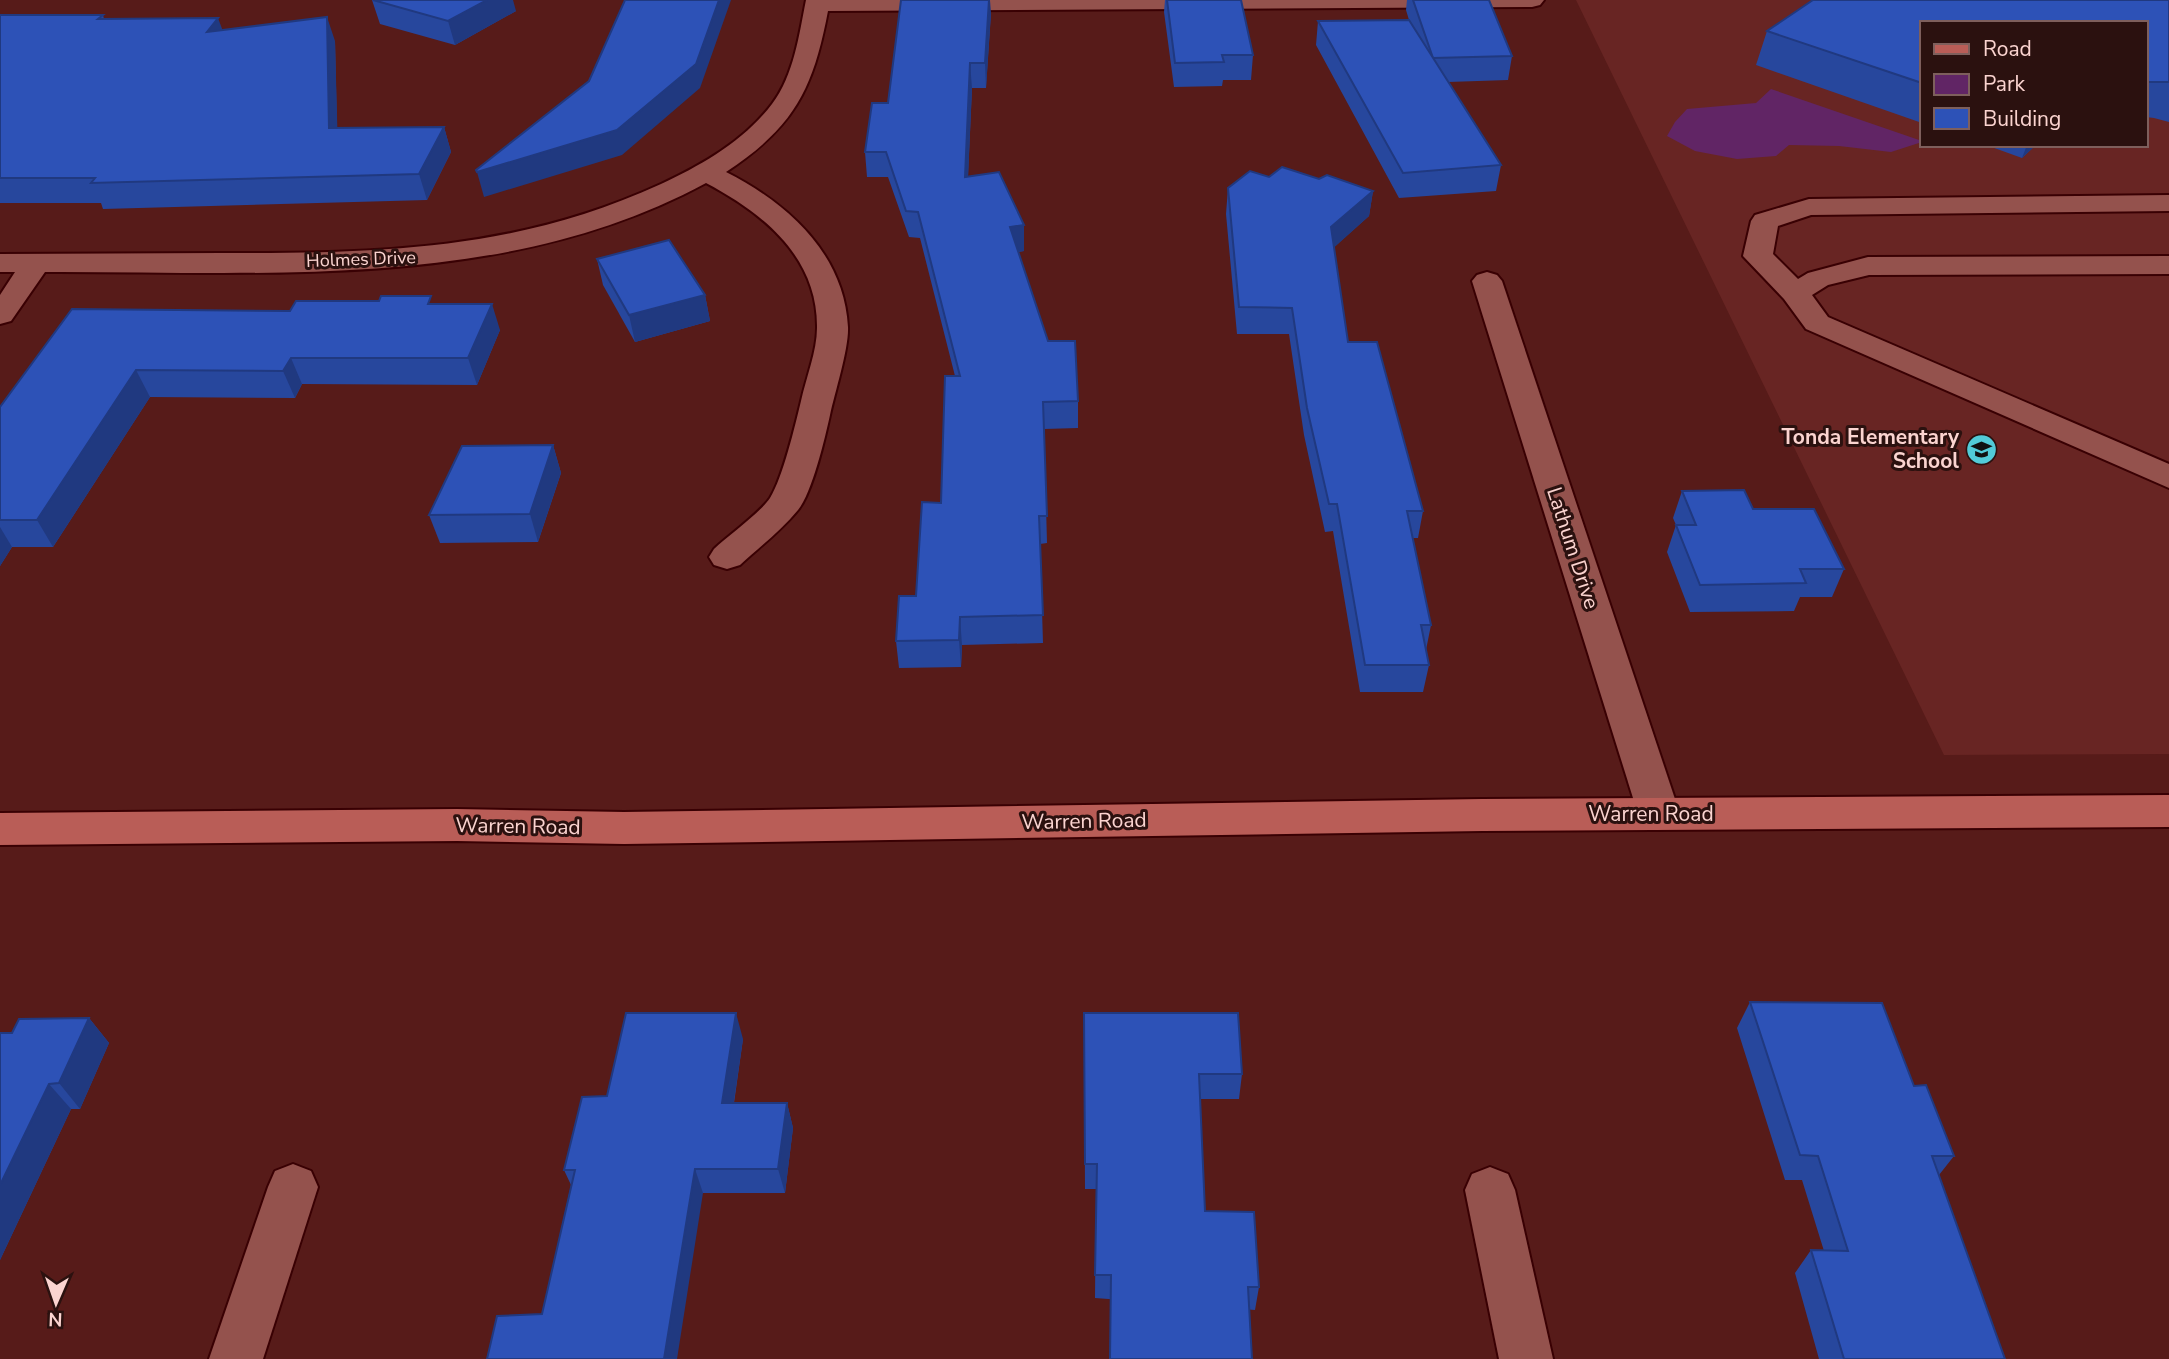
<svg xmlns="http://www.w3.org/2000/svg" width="2169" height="1359" font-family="'Nunito Sans',sans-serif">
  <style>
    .built { fill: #682523; fill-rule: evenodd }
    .green { fill: #612565 }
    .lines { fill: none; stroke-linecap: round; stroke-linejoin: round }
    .minor-casing { stroke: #390003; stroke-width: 4 }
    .major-casing { stroke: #390003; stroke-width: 4 }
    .minor { fill: #94524d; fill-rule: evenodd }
    .major { fill: #b95d57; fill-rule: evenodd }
    .wall { fill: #27479d }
    .shaded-wall { fill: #203980 }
    .building { fill: #2d52b7; stroke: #203980; stroke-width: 2 }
    .labels { text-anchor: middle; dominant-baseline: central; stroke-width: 6; stroke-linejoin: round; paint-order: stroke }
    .far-street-label { font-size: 18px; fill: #fbd4d0; stroke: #2b110f }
    .poi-label { font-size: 21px; font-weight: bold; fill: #fbd4d0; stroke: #2b110f; text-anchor: end }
    .street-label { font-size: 21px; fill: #fbd4d0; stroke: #2b110f }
  </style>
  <rect width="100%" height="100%" fill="#571b19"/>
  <path class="built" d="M1576,0H2169V754L1944,755ZM1922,23H2146V145H1922Z"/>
  <polygon class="green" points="1771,89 1922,141 1922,142 1891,152 1839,146 1789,145 1776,156 1737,159 1695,151 1667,136 1675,122 1687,109 1756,103"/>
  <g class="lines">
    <defs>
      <g id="minor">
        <path d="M806,0H1544L1540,5L1532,7L828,11C813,90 794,127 726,172C787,203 844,253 848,327C849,348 835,392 830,415C825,438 812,493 798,510C781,531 758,548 740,565L727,569L714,565L709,557L714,549C729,535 760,513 770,498C783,477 795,426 801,401C806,378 817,351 817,328C818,257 763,213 706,183C505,292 266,271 45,272L11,321L0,324V295L15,272H0V254C74,254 148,253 222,253C380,253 515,251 661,184C702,165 744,141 772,104C794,75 799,35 806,0Z"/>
        <polygon points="2169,195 2169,211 1811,215 1778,226 1773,254 1798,279 1808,273 1868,257 2169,256 2169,274 1869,275 1828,285 1812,295 1828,317 2169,464 2169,488 1806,329 1784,299 1743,256 1751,221 1755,215 1809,199"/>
        <polygon points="1487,272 1497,275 1502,281 1680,814 1674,825 1659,830 1644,825 1638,814 1472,281 1477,275"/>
        <polygon points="293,1164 311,1171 318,1187 263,1359 209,1359 268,1187 275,1171"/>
        <polygon points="1490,1167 1508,1174 1515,1190 1553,1359 1499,1359 1465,1190 1472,1174"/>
      </g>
      <polygon id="major" points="2169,795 2169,827 1482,831 624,844 457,841 0,845 0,813 457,809 624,812 1482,799"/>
    </defs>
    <use href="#minor" class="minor-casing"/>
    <use href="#major" class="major-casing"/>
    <use href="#minor" class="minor"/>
    <use href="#major" class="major"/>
  </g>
  <g class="wall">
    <polygon points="372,0 516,11 455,45 380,24"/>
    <polygon points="1165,0 1241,0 1253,55 1251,80 1223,80 1222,86 1174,87 1164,12"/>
    <polygon points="1407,0 1489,0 1512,56 1508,80 1448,82 1501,165 1496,191 1399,198 1316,45 1318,21 1409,20 1406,10"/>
    <polygon points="2169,0 2169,122 2154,118 2146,117 2146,23 1922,23 1922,123 1756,65 1767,31"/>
    <polygon points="991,13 986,88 972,88 968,176 1024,251 1018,252 1048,341 1078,401 1078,428 1044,429 1047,543 1040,544 1043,643 962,645 961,667 899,668 896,641 916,596 941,503 955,376 920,238 909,237 888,177 867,177 865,152 888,103"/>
    <polygon points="0,15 103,15 104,19 335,41 337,128 444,127 451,152 427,200 103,209 101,203 0,203"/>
    <polygon points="1986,145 2036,145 2022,158"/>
    <polygon points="1269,177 1319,179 1373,191 1369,216 1334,247 1348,342 1423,511 1418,538 1413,538 1431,625 1426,650 1429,665 1423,692 1360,692 1333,531 1325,532 1304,435 1289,334 1237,334 1226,214 1228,188"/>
    <polygon points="597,259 705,295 710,321 635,342 603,285"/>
    <polygon points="379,301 434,304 500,330 477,385 302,384 295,398 150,397 53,547 12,547 0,566 0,407 290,311"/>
    <polygon points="553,445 561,473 538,542 440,543 429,515"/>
    <polygon points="1682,491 1753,509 1844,569 1832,597 1800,597 1794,611 1690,612 1667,552 1676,525 1673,518"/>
    <polygon points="1750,1002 1914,1086 1954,1156 1939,1175 2005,1359 1819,1359 1795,1273 1811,1250 1824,1251 1802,1180 1785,1180 1737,1028"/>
    <polygon points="1084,1013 1242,1074 1239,1099 1200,1099 1205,1211 1259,1287 1255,1310 1095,1298 1096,1189 1085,1189"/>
    <polygon points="89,1018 109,1043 80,1109 71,1109 0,1260 12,1033"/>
    <polygon points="743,1039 734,1103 787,1103 793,1128 785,1193 703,1193 542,1314 571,1185 564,1170 607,1096"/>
  </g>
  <g class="shaded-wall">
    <polygon points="487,0 513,0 516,11 455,45 448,21"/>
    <polygon points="719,0 731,0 700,88 622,155 484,197 477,172"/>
    <polygon points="989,0 990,0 991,13 986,88 985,63"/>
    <polygon points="327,17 335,41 338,153 329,128"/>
    <polygon points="218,18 227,42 207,32"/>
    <polygon points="970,63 972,88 967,202 965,177"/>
    <polygon points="444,127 451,152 427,200 419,174"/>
    <polygon points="2027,145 2036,145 2022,158"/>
    <polygon points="1373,191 1369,216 1328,253 1331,227"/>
    <polygon points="1024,225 1024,251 1011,253 1010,227"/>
    <polygon points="705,295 710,321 635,342 629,315"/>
    <polygon points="492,304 500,330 477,385 468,358"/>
    <polygon points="291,358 302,384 295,398 283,371"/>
    <polygon points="136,370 150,397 53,547 37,520"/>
    <polygon points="553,445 561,473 538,542 530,514"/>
    <polygon points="0,527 12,547 0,566"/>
    <polygon points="960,617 962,645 961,667 959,640"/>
    <polygon points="736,1013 743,1039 730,1128 722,1103"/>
    <polygon points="89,1018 109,1043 80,1109 59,1083"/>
    <polygon points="49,1084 71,1109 0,1260 0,1185"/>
    <polygon points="787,1103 793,1128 785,1193 778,1169"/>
    <polygon points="695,1169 703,1193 677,1359 664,1359"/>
  </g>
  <g class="building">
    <polygon points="373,0 487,0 448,21"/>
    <polygon points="625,0 719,0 696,64 617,130 477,172 476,170 589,81"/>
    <polygon points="901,0 989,0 985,63 970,63 965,177 999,172 1024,225 1010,227 1048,341 1075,341 1078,401 1043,402 1047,516 1039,516 1043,615 960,617 959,640 896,641 899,596 916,596 922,502 941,503 945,376 960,376 918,212 906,211 886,152 865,152 872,103 888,103"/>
    <polygon points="1167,0 1241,0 1253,55 1222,55 1224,62 1175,63"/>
    <polygon points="1413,0 1489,0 1512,56 1433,58"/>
    <polygon points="1813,0 2169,0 2169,82 2146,82 2146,23 1922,23 1922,83 1767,31"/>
    <polygon points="0,15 103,15 98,19 218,18 207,32 327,17 329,128 444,127 419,174 91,183 95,178 0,178"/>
    <polygon points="1409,20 1501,165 1403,173 1318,21"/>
    <polygon points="1282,167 1319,179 1327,175 1373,191 1331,227 1348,342 1377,342 1423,511 1407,511 1431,625 1421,625 1429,665 1365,665 1337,504 1329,504 1307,408 1292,308 1239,307 1228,188 1250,171 1269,177"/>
    <polygon points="669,240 705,295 629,315 597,259"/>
    <polygon points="381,296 431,296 428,304 492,304 468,358 291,358 283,371 136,370 37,520 0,520 0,407 72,309 290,311 296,301 379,301"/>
    <polygon points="553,445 530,514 429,515 462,446"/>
    <polygon points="1744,490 1753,509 1814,509 1844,569 1800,569 1806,583 1700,585 1676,525 1696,525 1682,491"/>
    <polygon points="1750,1002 1882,1003 1914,1086 1926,1085 1954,1156 1932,1156 2005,1359 1844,1359 1811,1250 1848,1251 1818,1156 1800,1155"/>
    <polygon points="626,1013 736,1013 722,1103 787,1103 778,1169 695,1169 664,1359 487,1359 497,1316 542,1314 575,1170 564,1170 582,1097 607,1096"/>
    <polygon points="1084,1013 1238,1013 1242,1074 1199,1074 1205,1211 1254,1212 1259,1287 1248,1287 1252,1359 1110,1359 1111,1275 1095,1275 1097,1164 1085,1164"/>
    <polygon points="89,1018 59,1083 49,1084 0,1185 0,1033 12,1033 19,1019"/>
  </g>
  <defs>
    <symbol id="school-disc" viewBox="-11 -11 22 22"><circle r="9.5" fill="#52cbd8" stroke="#2b110f"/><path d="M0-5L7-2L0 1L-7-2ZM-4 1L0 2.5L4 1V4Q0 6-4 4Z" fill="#111"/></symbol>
  </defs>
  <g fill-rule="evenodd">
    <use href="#school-disc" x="1964" y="432" width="35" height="35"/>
  </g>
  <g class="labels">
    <g class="far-street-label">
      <text transform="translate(361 259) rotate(-2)">Holmes Drive</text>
    </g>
    <g class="poi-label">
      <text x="1959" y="437">Tonda Elementary<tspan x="1959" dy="24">School</tspan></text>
    </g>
    <g class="street-label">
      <text transform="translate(1573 548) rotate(72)">Lathum Drive</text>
      <text x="1651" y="814">Warren Road</text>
      <text transform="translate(1084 821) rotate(-1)">Warren Road</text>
      <text transform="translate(518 826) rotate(1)">Warren Road</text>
    </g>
  </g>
  <rect x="1920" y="21" width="228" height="126" fill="#2b110f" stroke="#7e5f5c" stroke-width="2"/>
  <rect x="1934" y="44" width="35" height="10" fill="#b95d57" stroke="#7e5f5c" stroke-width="2"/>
  <text x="1983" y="56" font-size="21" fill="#fbd4d0">Road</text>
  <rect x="1934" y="74" width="35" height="21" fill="#612565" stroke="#7e5f5c" stroke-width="2"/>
  <text x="1983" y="91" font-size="21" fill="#fbd4d0">Park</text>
  <rect x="1934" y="108" width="35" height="21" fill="#2d52b7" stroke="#7e5f5c" stroke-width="2"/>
  <text x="1983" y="126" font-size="21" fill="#fbd4d0">Building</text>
  <g transform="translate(56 1303) rotate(182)" stroke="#2b110f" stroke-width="5" paint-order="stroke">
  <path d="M0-5L12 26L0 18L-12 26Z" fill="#fbd4d0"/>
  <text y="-10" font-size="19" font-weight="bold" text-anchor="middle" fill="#fbd4d0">N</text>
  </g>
</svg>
